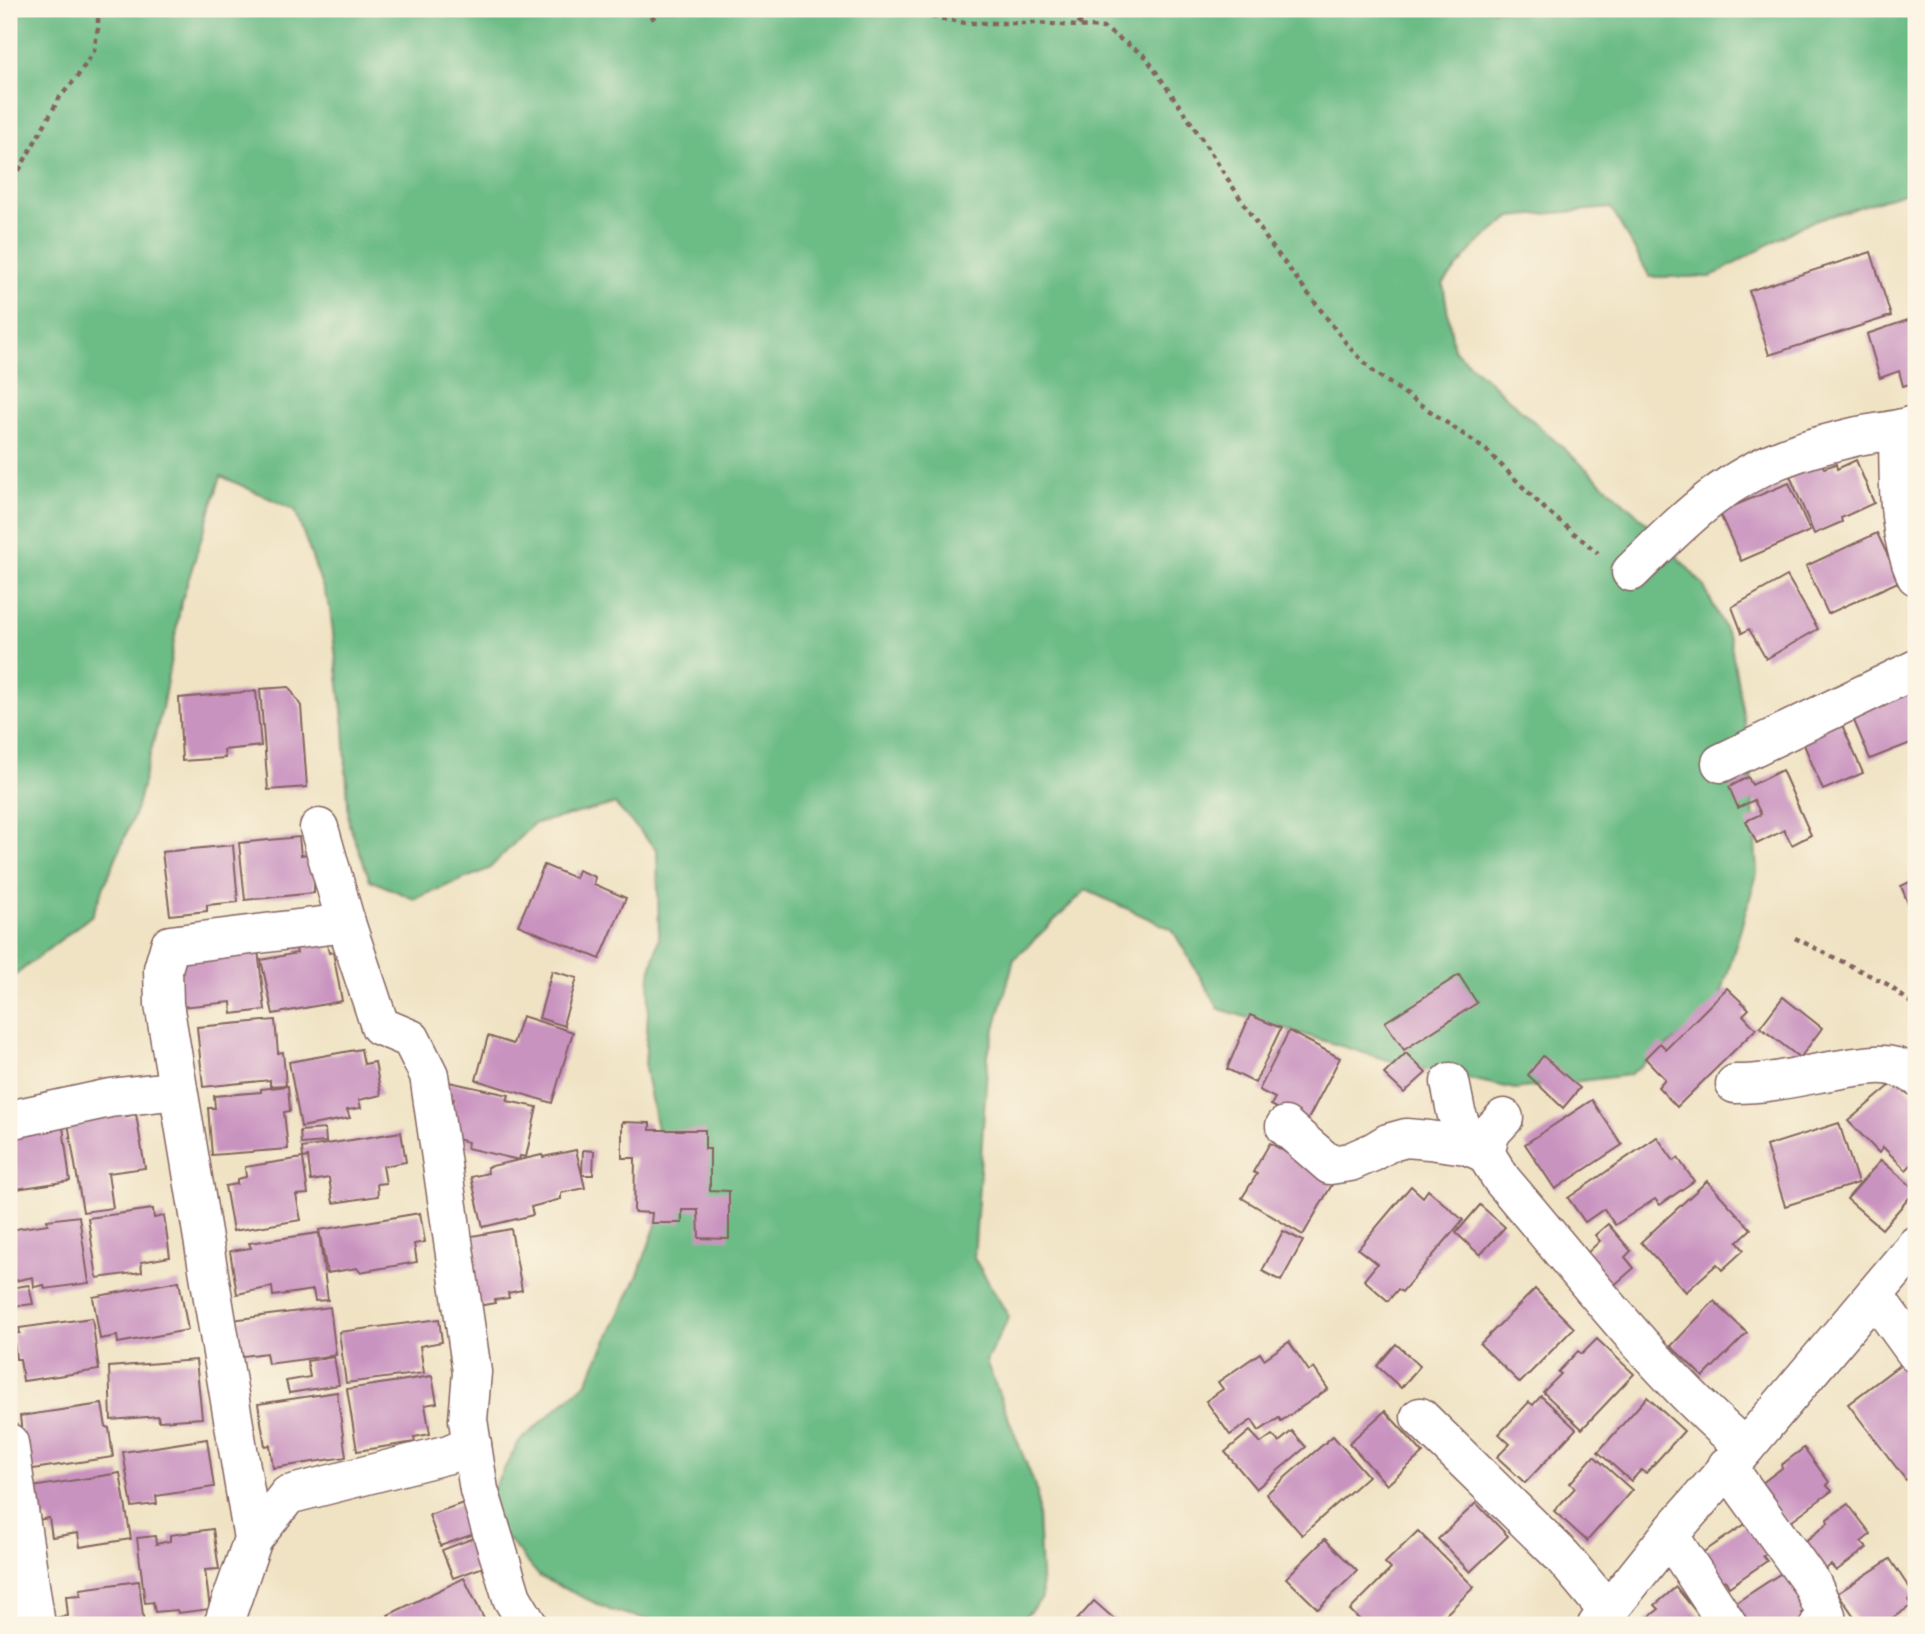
<svg xmlns="http://www.w3.org/2000/svg" width="1925" height="1634" font-family="'IM FELL French Canon',serif">
  <style>
    .forest { fill: #6cbc86; stroke: #5b6e58; stroke-width: 2 }
    .building { fill: #c993c0 }
    .lines { fill: none; stroke-linecap: round; stroke-linejoin: round }
    .minor-casing { stroke: #846461; stroke-width: 41 }
    .path { stroke: #846461; stroke-width: 4.5; stroke-dasharray: 5 5; stroke-linecap: butt }
    .minor { stroke: #fff; stroke-width: 38 }
  </style>
  <rect width="100%" height="100%" fill="#fcf5e5"/>
  <filter id="ink" filterUnits="userSpaceOnUse"><feTurbulence type="fractalNoise" baseFrequency=".0143" numOctaves="2"/><feDisplacementMap in="SourceGraphic" scale="14" xChannelSelector="R" yChannelSelector="G"/><feConvolveMatrix kernelMatrix="1 2 1 2 8 2 1 2 1" color-interpolation-filters="sRGB"/></filter>
  <filter id="wash" filterUnits="userSpaceOnUse"><feTurbulence type="fractalNoise" baseFrequency=".00686" numOctaves="4" result="noise"/><feDisplacementMap in="SourceGraphic" scale="28" xChannelSelector="R" yChannelSelector="G"/><feGaussianBlur stdDeviation="1.57" result="paint"/><feColorMatrix in="noise" values="0 0 0 0 0 0 0 0 0 0 0 0 0 0 0 0 0 1.4 0 .05"/><feComposite in="paint" operator="in"/></filter>
  <g filter="url(#wash)">
    <rect width="100%" height="100%" fill="#f0e3c4"/>
    <polygon class="forest" points="9,9 1916,9 1916,189 1805,224 1711,277 1650,277 1611,208 1511,217 1476,245 1443,284 1454,350 1649,525 1703,585 1730,639 1750,753 1757,874 1717,1008 1629,1075 1515,1089 1394,1062 1219,1009 1172,929 1086,890 1014,959 988,1054 974,1258 1009,1317 986,1361 1037,1491 1042,1598 1017,1625 666,1624 610,1610 540,1577 482,1509 519,1442 587,1382 638,1275 657,1222 659,1140 645,1068 650,975 659,938 657,850 615,804 533,824 489,869 414,899 370,880 349,824 344,727 330,608 295,510 221,476 181,603 162,708 136,810 92,915 9,980"/>
    <g id="blocks">
      <g class="building">
        <polygon points="1871,252 1891,316 1769,355 1749,291"/>
        <polygon points="1914,318 1916,326 1916,382 1903,386 1899,371 1880,378 1867,334"/>
        <polygon points="1856,460 1874,503 1841,518 1842,522 1814,534 1790,476 1821,462 1824,468 1836,464 1837,469"/>
        <polygon points="1789,483 1810,531 1741,561 1719,512"/>
        <polygon points="1877,533 1900,581 1828,614 1806,566"/>
        <polygon points="1787,576 1818,629 1766,659 1749,629 1742,633 1732,607"/>
        <polygon points="1916,684 1916,743 1914,744 1913,742 1870,759 1850,711"/>
        <polygon points="289,687 301,706 307,787 268,790 260,689"/>
        <polygon points="256,691 261,746 224,750 225,758 182,761 179,698"/>
        <polygon points="1839,718 1863,773 1823,790 1800,735"/>
        <polygon points="1782,770 1811,835 1792,845 1784,830 1757,844 1746,821 1761,814 1754,800 1738,808 1729,787 1748,777 1752,785"/>
        <polygon points="299,837 301,855 315,853 314,893 245,900 239,843"/>
        <polygon points="233,845 238,902 207,905 207,911 170,915 162,852"/>
        <polygon points="544,865 575,878 578,870 595,877 594,884 626,898 600,959 518,925"/>
        <polygon points="1916,879 1916,923 1901,886"/>
        <polygon points="325,936 329,953 333,952 342,1001 273,1014 261,960 297,953 294,941"/>
        <polygon points="258,950 265,1010 232,1014 231,1002 181,1007 176,959"/>
        <polygon points="552,971 577,978 564,1021 565,1026 539,1018"/>
        <polygon points="1459,975 1477,1003 1404,1050 1385,1022"/>
        <polygon points="1727,988 1749,1009 1743,1015 1756,1029 1677,1107 1658,1087 1665,1079 1645,1058 1660,1043 1666,1049"/>
        <polygon points="1783,997 1822,1028 1800,1058 1760,1027"/>
        <polygon points="1250,1015 1281,1028 1255,1083 1227,1069"/>
        <polygon points="522,1016 573,1032 552,1103 476,1080 488,1036 513,1044"/>
        <polygon points="275,1020 278,1053 283,1052 286,1085 270,1086 270,1080 203,1087 197,1027"/>
        <polygon points="1289,1031 1340,1058 1306,1123 1271,1105 1275,1098 1259,1090"/>
        <polygon points="361,1049 364,1064 375,1062 381,1095 359,1100 361,1108 347,1110 350,1118 301,1127 289,1062"/>
        <polygon points="1406,1053 1426,1073 1404,1093 1384,1074"/>
        <polygon points="1543,1056 1580,1088 1563,1108 1528,1075"/>
        <polygon points="1898,1079 1916,1096 1916,1167 1913,1163 1906,1170 1883,1147 1879,1153 1848,1121"/>
        <polygon points="449,1082 509,1095 507,1101 537,1107 526,1157 520,1156 519,1160 467,1148 468,1142 452,1138 447,1132 454,1099 446,1097"/>
        <polygon points="288,1086 290,1111 284,1112 288,1149 212,1155 208,1108 215,1108 214,1096 261,1092 261,1089"/>
        <polygon points="1592,1100 1622,1145 1555,1189 1525,1144"/>
        <polygon points="125,1114 126,1116 136,1114 145,1168 108,1173 113,1208 83,1212 68,1123"/>
        <polygon points="62,1119 70,1181 16,1189 16,1185 9,1186 9,1127"/>
        <polygon points="622,1122 650,1123 650,1130 705,1130 705,1149 710,1149 710,1190 729,1191 729,1239 699,1238 698,1210 682,1210 682,1223 651,1223 652,1213 634,1212 635,1158 622,1158"/>
        <polygon points="1839,1123 1858,1183 1785,1206 1766,1146"/>
        <polygon points="325,1129 326,1142 301,1144 300,1131"/>
        <polygon points="401,1132 406,1162 383,1166 386,1183 377,1184 378,1196 333,1203 329,1178 311,1181 308,1157 303,1158 302,1148"/>
        <polygon points="1657,1137 1674,1161 1678,1158 1694,1181 1660,1205 1655,1199 1615,1225 1604,1209 1585,1222 1568,1198"/>
        <polygon points="1270,1143 1334,1181 1303,1235 1242,1198 1257,1174 1253,1172"/>
        <polygon points="576,1150 582,1175 583,1150 594,1151 593,1175 582,1175 585,1188 561,1193 561,1199 531,1207 533,1215 483,1227 471,1177 488,1173 487,1167 542,1155 543,1157"/>
        <polygon points="303,1158 308,1194 296,1195 301,1220 233,1231 225,1186 237,1184 237,1179 246,1177 245,1167"/>
        <polygon points="1881,1160 1916,1190 1882,1229 1847,1199"/>
        <polygon points="1707,1181 1751,1229 1737,1242 1744,1250 1722,1270 1717,1264 1686,1292 1641,1242"/>
        <polygon points="1411,1186 1423,1197 1428,1190 1463,1220 1402,1292 1398,1289 1388,1301 1364,1280 1377,1264 1358,1249"/>
        <polygon points="1480,1205 1505,1227 1480,1255 1456,1233"/>
        <polygon points="153,1209 154,1218 164,1216 170,1257 141,1262 142,1272 97,1278 88,1218"/>
        <polygon points="420,1213 425,1242 414,1244 417,1262 360,1272 357,1268 327,1273 319,1230"/>
        <polygon points="79,1216 89,1283 45,1289 44,1285 34,1287 33,1277 9,1282 9,1230 48,1224 47,1220"/>
        <polygon points="1608,1224 1631,1251 1625,1257 1634,1268 1612,1287 1585,1255 1600,1241 1595,1235"/>
        <polygon points="511,1229 522,1290 508,1293 509,1298 494,1300 495,1303 472,1307 461,1238"/>
        <polygon points="1283,1231 1303,1241 1281,1281 1262,1271"/>
        <polygon points="319,1233 328,1300 315,1301 313,1290 273,1296 272,1287 237,1294 230,1251 251,1248 249,1243"/>
        <polygon points="179,1281 188,1330 118,1343 117,1336 100,1339 93,1297"/>
        <polygon points="29,1285 33,1304 9,1307 9,1288"/>
        <polygon points="1535,1289 1574,1328 1520,1383 1480,1344"/>
        <polygon points="1714,1301 1747,1333 1703,1377 1671,1346"/>
        <polygon points="330,1307 336,1355 268,1364 266,1353 229,1358 224,1321"/>
        <polygon points="92,1318 99,1370 23,1381 20,1359 16,1359 13,1334 20,1333 19,1328"/>
        <polygon points="439,1319 442,1342 420,1346 424,1373 346,1383 339,1332"/>
        <polygon points="1597,1339 1634,1374 1582,1429 1543,1392 1561,1374 1558,1372 1578,1351 1582,1354"/>
        <polygon points="1289,1342 1309,1371 1314,1368 1328,1389 1281,1421 1279,1418 1259,1431 1252,1420 1230,1435 1206,1401 1223,1389 1218,1382 1260,1353 1264,1359"/>
        <polygon points="1396,1344 1420,1366 1401,1388 1377,1366"/>
        <polygon points="334,1357 339,1385 289,1393 286,1381 310,1377 307,1361"/>
        <polygon points="196,1360 202,1418 159,1421 158,1416 111,1420 109,1367"/>
        <polygon points="1901,1364 1916,1384 1916,1472 1906,1480 1848,1404"/>
        <polygon points="432,1376 437,1403 425,1405 430,1434 414,1437 415,1442 357,1451 347,1389"/>
        <polygon points="337,1392 346,1457 273,1468 270,1445 265,1446 258,1404"/>
        <polygon points="1541,1396 1576,1429 1525,1483 1497,1457 1510,1444 1499,1434 1529,1402 1533,1405"/>
        <polygon points="1647,1397 1684,1431 1646,1473 1641,1470 1631,1481 1598,1452"/>
        <polygon points="102,1404 106,1427 109,1428 113,1457 26,1470 20,1416"/>
        <polygon points="1385,1411 1423,1453 1387,1485 1349,1443"/>
        <polygon points="1250,1431 1261,1443 1272,1435 1279,1442 1292,1431 1306,1447 1256,1489 1225,1452"/>
        <polygon points="1333,1436 1368,1476 1302,1535 1266,1494"/>
        <polygon points="207,1439 214,1487 156,1496 157,1504 132,1507 123,1452"/>
        <polygon points="1804,1448 1829,1482 1826,1485 1832,1491 1788,1523 1757,1487 1782,1468 1781,1465"/>
        <polygon points="1594,1456 1632,1490 1587,1541 1554,1511 1575,1488 1570,1483"/>
        <polygon points="120,1473 131,1539 80,1547 78,1533 52,1537 49,1518 37,1520 32,1487"/>
        <polygon points="466,1502 477,1533 440,1546 429,1515"/>
        <polygon points="1476,1503 1508,1536 1470,1572 1438,1539"/>
        <polygon points="1848,1504 1871,1534 1861,1542 1867,1548 1836,1571 1831,1565 1824,1570 1804,1542 1828,1523 1827,1519"/>
        <polygon points="1750,1521 1770,1552 1763,1556 1767,1561 1729,1587 1725,1580 1719,1584 1699,1555"/>
        <polygon points="213,1529 219,1569 205,1570 210,1609 178,1613 177,1610 155,1612 153,1602 145,1603 137,1538 155,1536 156,1544 170,1541 170,1535"/>
        <polygon points="1418,1531 1474,1587 1435,1625 1365,1625 1350,1610 1391,1569 1385,1563"/>
        <polygon points="482,1535 492,1564 453,1578 442,1550"/>
        <polygon points="1325,1539 1357,1571 1318,1609 1286,1578"/>
        <polygon points="1890,1559 1914,1595 1908,1600 1911,1606 1881,1625 1860,1625 1838,1593"/>
        <polygon points="1786,1570 1810,1607 1802,1613 1805,1617 1791,1625 1747,1625 1734,1604"/>
        <polygon points="464,1578 486,1623 480,1625 393,1625 388,1615"/>
        <polygon points="139,1581 144,1625 49,1625 48,1619 68,1616 66,1596 81,1595 80,1589"/>
        <polygon points="1676,1587 1707,1625 1647,1625 1644,1621 1659,1609 1655,1605"/>
        <polygon points="1094,1601 1121,1625 1079,1625 1075,1622"/>
      </g>
    </g>
  </g>
  <g filter="url(#ink)">
    <use href="#blocks" fill-opacity="0" stroke="#846461" stroke-width="2"/>
    <g class="lines">
      <defs>
        <g id="minor">
          <path d="M1898,431C1899,480 1896,530 1916,576"/>
          <path d="M1631,572C1683,521 1724,477 1796,453C1816,446 1837,441 1858,436C1878,432 1897,431 1916,424"/>
          <polyline points="1721,763 1916,669"/>
          <polyline points="319,828 346,923 380,1026 411,1039 429,1075 472,1372 468,1420 479,1490 512,1598 528,1625"/>
          <polyline points="1450,1082 1456,1112 1463,1131 1485,1153 1491,1132 1504,1118"/>
          <path d="M1735,1084C1783,1084 1828,1068 1875,1065C1889,1064 1905,1068 1916,1076"/>
          <polyline points="9,1120 110,1098 178,1090"/>
          <path d="M1285,1126L1330,1165L1350,1162L1373,1152L1388,1143L1406,1138L1429,1140L1466,1145L1485,1153L1502,1180C1580,1271 1654,1370 1745,1448"/>
          <polyline points="1874,1295 1916,1353"/>
          <polyline points="1420,1417 1562,1556 1608,1611"/>
          <polyline points="9,1443 36,1625"/>
          <polyline points="1727,1466 1812,1584 1826,1615 1819,1625"/>
          <polyline points="1669,1535 1728,1625"/>
          <polyline points="253,1539 288,1495 449,1454 472,1444"/>
          <polyline points="223,1625 253,1539 164,1004 163,969 170,945 346,923"/>
          <polyline points="1597,1625 1669,1535 1745,1448 1916,1245"/>
        </g>
      </defs>
      <use href="#minor" class="minor-casing"/>
      <g class="path">
        <polyline points="913,9 932,17 966,23 1036,23 1104,28 1145,56 1192,124 1268,241 1349,347 1375,373 1486,450 1547,511 1598,553"/>
        <polyline points="651,19 664,9"/>
        <polyline points="1078,25 1091,9"/>
        <polyline points="9,188 60,97 77,77 94,51 98,28 98,9"/>
        <polyline points="1795,938 1887,984 1916,1007"/>
      </g>
      <use href="#minor" class="minor"/>
    </g>
  </g>
  <rect width="1925" height="1634" fill="none" stroke="#fcf5e5" stroke-width="35"/>
</svg>
